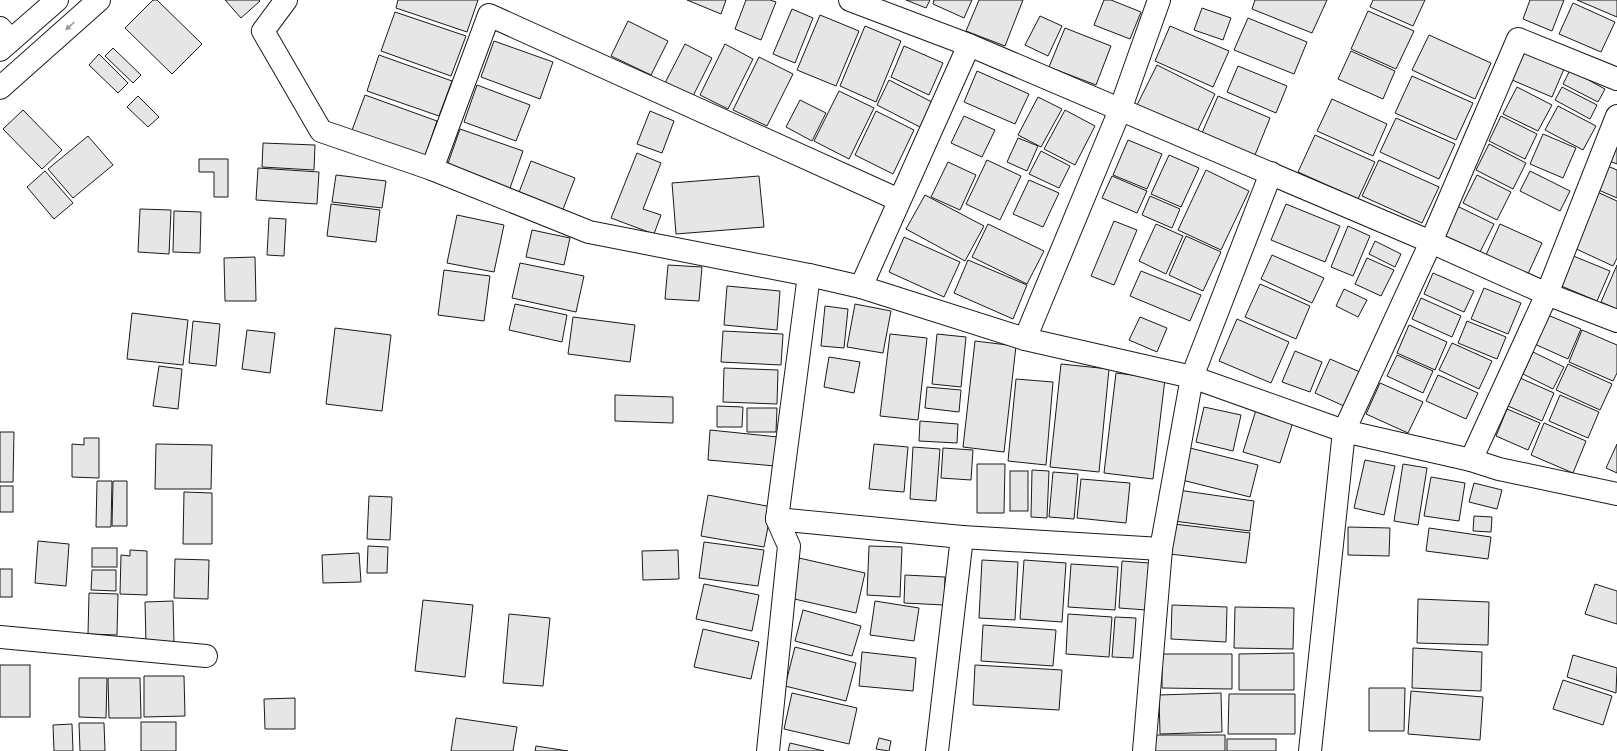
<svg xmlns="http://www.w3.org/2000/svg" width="1617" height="751" font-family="'Public Sans',sans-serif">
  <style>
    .building { fill: #e6e6e6; stroke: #1a1a1a }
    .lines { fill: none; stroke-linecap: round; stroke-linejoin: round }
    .street-casing { stroke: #1a1a1a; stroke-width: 24 }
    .secondary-casing { stroke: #1a1a1a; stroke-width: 24 }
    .street { stroke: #fff; stroke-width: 22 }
    .secondary { stroke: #fff; stroke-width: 22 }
    .oneway { fill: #989898 }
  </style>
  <rect width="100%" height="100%" fill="#fff"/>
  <g class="building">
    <polygon points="153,0 157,0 202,44 172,74 125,28"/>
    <polygon points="225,0 259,0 260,1 241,18"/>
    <polygon points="398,0 478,0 467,32 396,8"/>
    <polygon points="687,0 726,0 721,14"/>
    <polygon points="746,0 770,0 776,2 761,40 735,29"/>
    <polygon points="906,0 930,0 926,8"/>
    <polygon points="934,0 972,0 964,18 933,4"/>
    <polygon points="979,0 1023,0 1005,46 966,31"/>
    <polygon points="1104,0 1111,0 1141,12 1130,39 1094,25"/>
    <polygon points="1255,0 1327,0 1312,33 1252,9"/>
    <polygon points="1373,0 1425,0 1413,26 1370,7"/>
    <polygon points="1530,0 1564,0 1552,31 1523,19"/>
    <polygon points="1577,0 1617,0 1617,17"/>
    <polygon points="1573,3 1615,22 1601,52 1559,34"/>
    <polygon points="1202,8 1231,18 1223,40 1194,30"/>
    <polygon points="792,9 813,18 795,63 773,54"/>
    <polygon points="1368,11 1414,31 1396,69 1351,49"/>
    <polygon points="395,12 466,36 451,76 381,51"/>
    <polygon points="820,15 859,31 836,86 797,70"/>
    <polygon points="1040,16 1062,26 1048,56 1025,45"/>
    <polygon points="1248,18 1307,42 1294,74 1234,50"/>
    <polygon points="628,21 668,41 651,75 611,56"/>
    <polygon points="865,26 901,41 876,102 840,86"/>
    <polygon points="1170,26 1229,51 1213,87 1155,61"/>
    <polygon points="1065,28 1111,46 1096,85 1049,67"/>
    <polygon points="1429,35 1491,63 1475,99 1412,70"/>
    <polygon points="494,41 553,62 540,99 481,77"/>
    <polygon points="685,44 712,58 693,96 665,83"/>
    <polygon points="725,44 753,59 728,109 700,95"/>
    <polygon points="904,46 943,63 929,95 891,77"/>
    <polygon points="113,48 141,75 133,83 105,56"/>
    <polygon points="1351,51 1395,71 1383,99 1338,79"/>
    <polygon points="1524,52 1564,69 1552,97 1512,80"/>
    <polygon points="99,54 128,83 118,93 89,65"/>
    <polygon points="379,55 452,81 439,116 367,91"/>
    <polygon points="759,57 793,74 767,126 733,110"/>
    <polygon points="1157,65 1215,94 1196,134 1136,107"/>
    <polygon points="1238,66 1287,86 1276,113 1227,92"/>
    <polygon points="1570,70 1605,89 1598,102 1563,84"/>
    <polygon points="977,71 1029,94 1015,124 964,102"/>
    <polygon points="1412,76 1473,103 1456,140 1395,113"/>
    <polygon points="889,80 932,102 920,127 877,105"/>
    <polygon points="477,85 530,105 516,141 464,122"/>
    <polygon points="1517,87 1552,105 1538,131 1503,114"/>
    <polygon points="1562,87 1597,105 1590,119 1555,100"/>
    <polygon points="839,91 874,108 849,159 814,141"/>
    <polygon points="365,95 437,121 424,159 351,133"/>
    <polygon points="138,96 159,117 148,127 127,107"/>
    <polygon points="1218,96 1270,118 1255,155 1202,133"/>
    <polygon points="1038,97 1062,109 1041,147 1018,135"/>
    <polygon points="1332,99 1387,124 1373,156 1317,131"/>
    <polygon points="800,100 826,113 812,141 786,127"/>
    <polygon points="1558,106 1596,126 1583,150 1545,130"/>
    <polygon points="23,110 62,150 42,169 3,129"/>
    <polygon points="1065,110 1095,126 1075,165 1044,149"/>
    <polygon points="650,111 674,121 662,153 637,144"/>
    <polygon points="876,111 914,130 893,174 855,155"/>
    <polygon points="964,116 995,130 982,157 951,143"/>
    <polygon points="1501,116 1537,134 1525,159 1489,141"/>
    <polygon points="1396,118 1455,144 1439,179 1380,152"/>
    <polygon points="460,129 523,151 509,191 446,169"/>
    <polygon points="1543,134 1576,148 1563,178 1530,164"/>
    <polygon points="1315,135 1375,162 1358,199 1298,172"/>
    <polygon points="88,136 113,165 73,198 48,169"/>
    <polygon points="1018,138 1038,146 1027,171 1007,162"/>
    <polygon points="1617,138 1617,164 1607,160"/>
    <polygon points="1128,140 1162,154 1147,189 1113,175"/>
    <polygon points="263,143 315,145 314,170 262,167"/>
    <polygon points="1489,144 1526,163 1513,189 1476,170"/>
    <polygon points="1041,151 1070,166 1059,188 1029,174"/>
    <polygon points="637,153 661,163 643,209 661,215 654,234 611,218"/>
    <polygon points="1169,155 1199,168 1181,207 1151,194"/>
    <polygon points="199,159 228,159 228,197 214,197 214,172 199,172"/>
    <polygon points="987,160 1021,176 1000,220 966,204"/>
    <polygon points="1379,160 1439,187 1422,223 1362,196"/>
    <polygon points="531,161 575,178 562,212 518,195"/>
    <polygon points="948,162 976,175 960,210 931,197"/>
    <polygon points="1605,165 1617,170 1617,198 1594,188"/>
    <polygon points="258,168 319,172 317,204 256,200"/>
    <polygon points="1206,170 1249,191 1221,250 1178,230"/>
    <polygon points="45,171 73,203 54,219 27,187"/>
    <polygon points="1530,171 1570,191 1560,211 1520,191"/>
    <polygon points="336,175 386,181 382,208 332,202"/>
    <polygon points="1477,175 1511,192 1497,220 1463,203"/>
    <polygon points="759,176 764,227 676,234 672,183"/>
    <polygon points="1112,176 1147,191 1137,213 1102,198"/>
    <polygon points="1029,180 1059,193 1043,227 1013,214"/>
    <polygon points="1597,192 1617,201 1617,258 1613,266 1572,247"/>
    <polygon points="925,195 984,226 965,261 906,229"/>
    <polygon points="1150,196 1180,209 1172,228 1142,215"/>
    <polygon points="331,204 380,210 376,242 327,236"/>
    <polygon points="1286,204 1340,226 1325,262 1271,240"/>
    <polygon points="1457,206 1494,224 1480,252 1443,235"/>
    <polygon points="140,209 171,210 169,254 138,252"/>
    <polygon points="174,211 201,212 200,253 173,252"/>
    <polygon points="457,215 504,225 494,272 447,263"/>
    <polygon points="269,218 286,219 284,256 267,255"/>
    <polygon points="1114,221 1137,230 1114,285 1091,276"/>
    <polygon points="988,224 1044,251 1027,284 972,257"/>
    <polygon points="1156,224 1183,236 1166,274 1139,261"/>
    <polygon points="1500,224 1542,243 1528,274 1486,255"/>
    <polygon points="1348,226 1370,236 1353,276 1331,267"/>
    <polygon points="532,230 570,238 564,265 526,257"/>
    <polygon points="1186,236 1221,252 1203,291 1169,275"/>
    <polygon points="904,237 960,262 944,297 889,272"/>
    <polygon points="1375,241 1401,254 1395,267 1369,254"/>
    <polygon points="1566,253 1610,271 1597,301 1554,283"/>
    <polygon points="1272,255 1324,278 1312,303 1261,279"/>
    <polygon points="255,257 256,301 225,301 224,258"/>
    <polygon points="1367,258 1394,270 1381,296 1355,284"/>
    <polygon points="968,260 1027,285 1013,319 954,293"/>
    <polygon points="520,263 584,276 576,312 512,298"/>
    <polygon points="668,265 702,267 699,301 665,299"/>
    <polygon points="1617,265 1617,309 1601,302"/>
    <polygon points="444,270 490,276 484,321 438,315"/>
    <polygon points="1141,271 1201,295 1190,321 1130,296"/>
    <polygon points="1433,273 1474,291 1464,312 1424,294"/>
    <polygon points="1260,284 1310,306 1296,339 1245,317"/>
    <polygon points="727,286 780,291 777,330 724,325"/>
    <polygon points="1484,288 1521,303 1508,334 1471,319"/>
    <polygon points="1344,289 1367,300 1358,317 1336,306"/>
    <polygon points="1421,298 1461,316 1452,337 1412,319"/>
    <polygon points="515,304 567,315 562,342 509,330"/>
    <polygon points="855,304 891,311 883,353 847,347"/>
    <polygon points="825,306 848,309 844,348 821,346"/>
    <polygon points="132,313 188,320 183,365 127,359"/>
    <polygon points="1543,313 1581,329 1568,359 1530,342"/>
    <polygon points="573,317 635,325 630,362 568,354"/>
    <polygon points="1140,317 1167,328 1157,352 1129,340"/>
    <polygon points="1237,319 1289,342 1271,383 1219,361"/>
    <polygon points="193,321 220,324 216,366 189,363"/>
    <polygon points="1467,321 1506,337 1497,359 1458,343"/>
    <polygon points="1409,325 1447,342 1435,370 1397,353"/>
    <polygon points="335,328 391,335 382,411 326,404"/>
    <polygon points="247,330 275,333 270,373 242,369"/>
    <polygon points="1582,330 1617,345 1617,373 1613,381 1569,362"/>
    <polygon points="723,331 783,334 781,365 721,362"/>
    <polygon points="890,334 927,338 918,420 880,416"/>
    <polygon points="937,334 966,337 961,387 932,384"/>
    <polygon points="975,341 1016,346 1004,452 963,447"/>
    <polygon points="1452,343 1492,361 1479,389 1439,370"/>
    <polygon points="1295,351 1322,362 1310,392 1282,382"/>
    <polygon points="1533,352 1564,367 1553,389 1523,374"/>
    <polygon points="1397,355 1433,371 1423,393 1387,376"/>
    <polygon points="829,357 860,362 854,393 824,387"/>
    <polygon points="1330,359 1360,372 1344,406 1315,393"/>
    <polygon points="1061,364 1109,369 1099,472 1050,467"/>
    <polygon points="1568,364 1612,384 1600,410 1556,390"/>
    <polygon points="159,366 182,369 178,409 153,406"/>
    <polygon points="724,368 778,370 777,404 723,402"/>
    <polygon points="1116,373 1165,379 1153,479 1104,473"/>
    <polygon points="1438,375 1478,393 1466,419 1426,401"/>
    <polygon points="1520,378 1554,393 1542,421 1508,406"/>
    <polygon points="1016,379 1053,382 1046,465 1008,461"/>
    <polygon points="1380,383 1423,402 1408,433 1366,414"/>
    <polygon points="927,387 961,390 959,412 925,408"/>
    <polygon points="615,395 673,397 673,423 615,421"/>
    <polygon points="1560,395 1599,412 1588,438 1549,421"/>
    <polygon points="717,406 743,407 742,427 717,427"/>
    <polygon points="1204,407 1241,415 1233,451 1196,442"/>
    <polygon points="747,408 777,408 776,432 747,432"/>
    <polygon points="1507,409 1540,423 1528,450 1496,436"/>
    <polygon points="1256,410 1293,422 1280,463 1243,452"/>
    <polygon points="920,421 958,424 957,443 919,441"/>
    <polygon points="1544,423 1586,441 1573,473 1531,455"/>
    <polygon points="710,430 778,437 775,466 708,460"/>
    <polygon points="0,432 14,432 13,482 0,482"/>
    <polygon points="84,438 99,438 99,478 72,477 72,444 84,445"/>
    <polygon points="156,444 212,445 211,489 155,489"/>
    <polygon points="874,444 908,447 904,492 869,489"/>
    <polygon points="1617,444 1617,473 1606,468"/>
    <polygon points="913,447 940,449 936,501 910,499"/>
    <polygon points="943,448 973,450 971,480 941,478"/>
    <polygon points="1190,448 1258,465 1250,497 1182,480"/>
    <polygon points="1365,460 1395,466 1384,515 1354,508"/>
    <polygon points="977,464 1005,464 1004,513 977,513"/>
    <polygon points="1403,464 1427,468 1418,525 1394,521"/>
    <polygon points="1032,470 1049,471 1047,518 1031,517"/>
    <rect x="1010" y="471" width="18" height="40"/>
    <polygon points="1053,472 1078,474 1074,519 1049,517"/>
    <polygon points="1431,477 1465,483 1459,521 1424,516"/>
    <polygon points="1081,479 1130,483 1126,523 1077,518"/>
    <polygon points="97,481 112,481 111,527 96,527"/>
    <polygon points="113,481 127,481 127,526 112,526"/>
    <polygon points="1474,483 1502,490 1497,509 1469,502"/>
    <rect x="0" y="486" width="13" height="26"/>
    <polygon points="1178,490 1254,501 1250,531 1174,521"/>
    <polygon points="184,492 212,493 212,544 183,544"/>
    <polygon points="708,495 772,507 764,547 701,536"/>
    <polygon points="369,496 392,497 390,540 367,539"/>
    <polygon points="1474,516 1492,517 1491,532 1473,531"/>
    <polygon points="1174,524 1250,533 1246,563 1170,554"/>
    <polygon points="1348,527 1390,528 1389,556 1348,555"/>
    <polygon points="1429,528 1491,537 1488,559 1426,551"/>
    <polygon points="38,541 69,544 66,586 35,583"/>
    <polygon points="704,542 764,550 758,586 699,578"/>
    <polygon points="368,546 388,547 387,573 367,573"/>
    <polygon points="869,546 902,547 900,597 867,595"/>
    <rect x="92" y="548" width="25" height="19"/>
    <polygon points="130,550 147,551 147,595 120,594 121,555 130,556"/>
    <polygon points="678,550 679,579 643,580 642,551"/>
    <polygon points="359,553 361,582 323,583 322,555"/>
    <polygon points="799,558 865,573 856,613 790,598"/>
    <polygon points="175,559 209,560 208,599 174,598"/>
    <polygon points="982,560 1018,562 1015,620 979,618"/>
    <polygon points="1024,560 1066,563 1062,622 1020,619"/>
    <polygon points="1122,561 1149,563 1146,610 1119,608"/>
    <polygon points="1071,564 1118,567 1115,610 1068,607"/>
    <rect x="0" y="569" width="12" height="28"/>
    <polygon points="92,570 116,570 116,591 91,590"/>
    <polygon points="905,575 945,577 944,605 904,603"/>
    <polygon points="704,584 759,595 752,631 696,619"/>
    <polygon points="1595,584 1617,591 1617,624 1585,614"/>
    <polygon points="89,593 118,594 117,635 88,634"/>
    <polygon points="1418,599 1489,602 1488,645 1417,643"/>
    <polygon points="423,600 473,605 465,677 415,671"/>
    <polygon points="173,601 174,643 146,644 145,602"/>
    <polygon points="875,601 919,608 914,641 870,635"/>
    <polygon points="1172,605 1227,607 1226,642 1171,639"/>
    <polygon points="1235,607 1294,608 1293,649 1234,648"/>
    <polygon points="803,610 861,626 852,656 795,641"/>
    <polygon points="509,614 550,618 543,686 503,683"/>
    <polygon points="1068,614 1112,617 1109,657 1066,654"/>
    <polygon points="1115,617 1136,618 1133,658 1112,657"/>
    <polygon points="983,625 1056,630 1053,666 981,661"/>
    <polygon points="703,629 759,642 751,679 694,667"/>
    <polygon points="795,647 856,663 846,701 785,686"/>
    <polygon points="1413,648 1482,652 1481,691 1412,688"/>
    <polygon points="862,652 916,658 913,691 859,686"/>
    <polygon points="1294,653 1294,690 1239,690 1239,654"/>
    <polygon points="1162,654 1232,654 1232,689 1162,688"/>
    <polygon points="1573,655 1617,668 1616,693 1567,677"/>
    <rect x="0" y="665" width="30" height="52"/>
    <polygon points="975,665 1062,670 1059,710 973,705"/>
    <polygon points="144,676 184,676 185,716 144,717"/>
    <polygon points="79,678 107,678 106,718 79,717"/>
    <polygon points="108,678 140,678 141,718 109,718"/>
    <polygon points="1563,680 1612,696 1603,725 1553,709"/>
    <polygon points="1369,688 1405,688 1404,731 1369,731"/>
    <polygon points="1411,691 1483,697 1480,740 1408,734"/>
    <polygon points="792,693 857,708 849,744 784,729"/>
    <polygon points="1221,693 1222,732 1160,734 1159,695"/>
    <polygon points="1229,694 1295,694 1295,734 1228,734"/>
    <polygon points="295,698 295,729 265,729 264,699"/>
    <polygon points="456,718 517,727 513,751 451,751"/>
    <rect x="141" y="722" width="35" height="29"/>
    <polygon points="79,723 104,723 105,751 80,751"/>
    <polygon points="72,724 73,751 54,751 53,725"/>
    <rect x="1154" y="735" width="71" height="16"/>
    <polygon points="879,738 891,741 889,751 876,749"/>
    <rect x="1227" y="739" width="49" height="12"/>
    <polygon points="790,743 824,751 788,751"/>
    <polygon points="536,746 568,751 535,751"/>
  </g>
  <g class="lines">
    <defs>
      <g id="street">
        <polyline points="286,0 263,31 321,131 432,169 589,232 809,275"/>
        <polyline points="850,0 969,45 1431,242 1547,294 1617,321"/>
        <polyline points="0,28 11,40"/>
        <polyline points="432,169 489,15 899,200"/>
        <polyline points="861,287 969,45"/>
        <polyline points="1025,339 1120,110 1159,0"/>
        <polyline points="1471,460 1547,294 1617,116"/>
        <polyline points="777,519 962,537 937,751"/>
        <polyline points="962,537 1161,549"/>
        <polyline points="0,637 206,656"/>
        <polyline points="768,751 789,546 777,519 809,275 861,287 1025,339 1192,377 1271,173"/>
        <polyline points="1144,751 1161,549 1192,377 1344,431 1431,242 1518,39 1617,79"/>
        <polyline points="1310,751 1344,431 1471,460 1499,469 1617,494"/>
      </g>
      <g id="secondary">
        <polyline points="0,50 57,0"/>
        <polyline points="0,88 99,0"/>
      </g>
    </defs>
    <use href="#street" class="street-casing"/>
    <use href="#secondary" class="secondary-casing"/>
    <use href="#street" class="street"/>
    <use href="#secondary" class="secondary"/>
  </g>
  <defs><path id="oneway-solid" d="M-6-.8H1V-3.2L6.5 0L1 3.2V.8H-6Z"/></defs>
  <use class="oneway" href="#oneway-solid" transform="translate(70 26) rotate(138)"/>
</svg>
